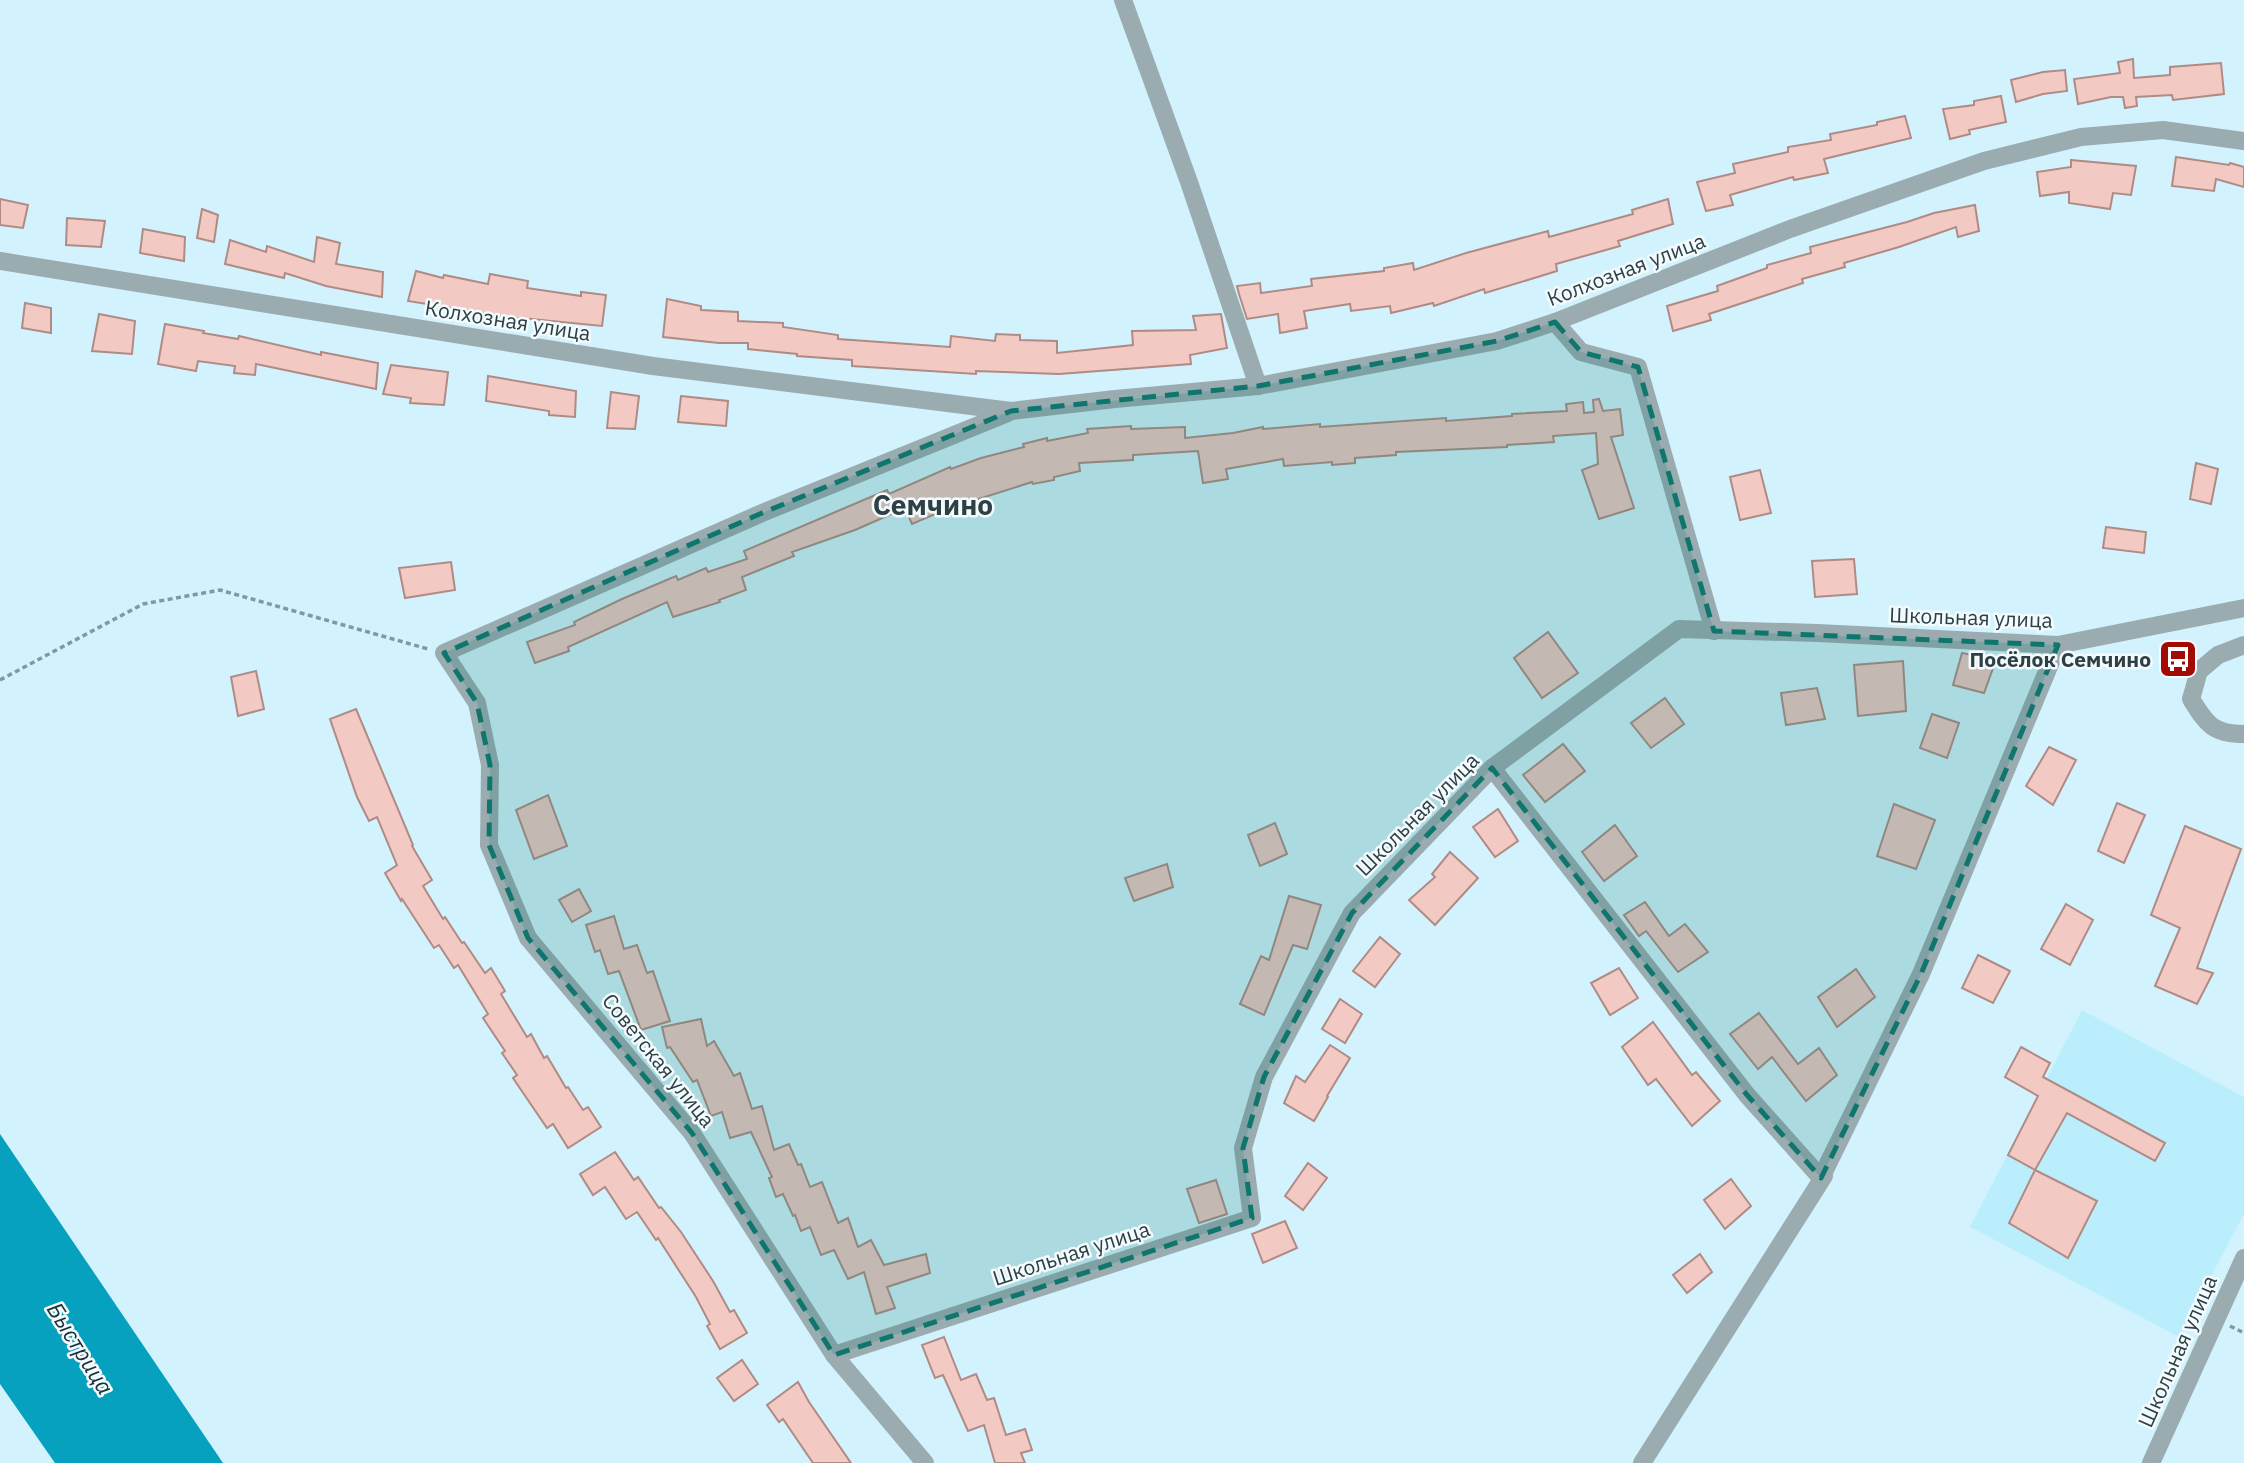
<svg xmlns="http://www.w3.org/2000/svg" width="2244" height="1463" font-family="'IBM Plex Sans',sans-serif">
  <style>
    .built { fill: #bbeefc }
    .water { fill: #06a1be }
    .building { fill: #f2cac3; stroke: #b08b85; stroke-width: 2 }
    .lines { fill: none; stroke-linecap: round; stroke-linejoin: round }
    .path { stroke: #8099a0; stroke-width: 3.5; stroke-dasharray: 5 3.5; stroke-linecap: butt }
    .minor { stroke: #9bacb1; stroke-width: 18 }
    .marked { fill: #0f766e; fill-opacity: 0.2; stroke: #0f766e; stroke-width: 5; stroke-dasharray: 14 9; stroke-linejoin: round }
    .labels { text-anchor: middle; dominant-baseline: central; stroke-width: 5; stroke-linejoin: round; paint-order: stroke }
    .street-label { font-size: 21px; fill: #2f4044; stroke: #f3fbfe }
    .poi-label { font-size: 21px; font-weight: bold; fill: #2f4044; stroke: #f3fbfe; text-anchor: end }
    .water-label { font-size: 23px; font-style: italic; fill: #1a3035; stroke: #f3fbfe }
    .district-label { font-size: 28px; font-weight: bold; fill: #2f4044; stroke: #f3fbfe }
  </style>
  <rect width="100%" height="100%" fill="#d2f3fd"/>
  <polygon class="built" points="2082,1010 2244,1097 2244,1214 2179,1337 1970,1227"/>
  <polygon class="water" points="0,1134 223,1463 55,1463 0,1384"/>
  <g class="building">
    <polygon points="2133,59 2134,78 2170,75 2170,67 2221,63 2224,94 2173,100 2172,95 2136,97 2137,106 2125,108 2123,97 2111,97 2078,104 2074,79 2120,73 2118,62"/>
    <polygon points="2065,70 2067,91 2043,94 2016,102 2011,80 2043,72"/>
    <polygon points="2001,96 2006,122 1969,130 1970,134 1950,139 1943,109 1974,105 1974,101"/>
    <polygon points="1905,116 1911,138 1824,159 1828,173 1794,180 1793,177 1730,195 1733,205 1706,211 1697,182 1735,173 1733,164 1788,152 1788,147 1831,140 1830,134 1877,125 1877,122"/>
    <polygon points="2176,157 2229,165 2230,163 2244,167 2244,187 2216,179 2214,191 2172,186"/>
    <polygon points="2071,160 2136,166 2131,195 2113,193 2110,209 2069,203 2069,192 2040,196 2037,172 2071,167"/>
    <polygon points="0,199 28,205 23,228 0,225"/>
    <polygon points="1668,199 1673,224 1618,241 1620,246 1556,264 1557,271 1485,293 1484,289 1434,306 1433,303 1391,313 1390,306 1351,311 1350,304 1304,311 1307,328 1280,333 1278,314 1247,319 1239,294 1237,286 1260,283 1261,293 1312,286 1311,279 1384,271 1384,268 1413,263 1414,270 1466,253 1548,231 1549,237 1633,214 1632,210"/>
    <polygon points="1975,205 1979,231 1958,237 1956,227 1899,247 1844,263 1845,267 1802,279 1803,283 1709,314 1711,320 1673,331 1667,306 1718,291 1717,286 1767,268 1767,265 1811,253 1810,247 1907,222 1934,213"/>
    <polygon points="202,209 218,215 214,242 197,238"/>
    <polygon points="67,218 105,221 101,247 66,245"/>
    <polygon points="143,229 185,237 184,261 140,253"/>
    <polygon points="317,237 340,243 336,264 383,272 382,297 326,286 285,273 284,278 225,264 230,240 266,252 267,246 314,262"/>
    <polygon points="416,271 443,278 444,275 488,284 490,274 528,281 527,288 581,296 581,292 606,295 602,326 522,318 521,319 408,301"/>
    <polygon points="667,299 701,306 701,310 738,312 738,321 783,323 783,327 838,335 838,339 950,347 951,336 995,341 996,334 1020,335 1020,340 1057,341 1057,353 1133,345 1132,331 1196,330 1193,316 1221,314 1227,348 1190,355 1191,364 1059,374 976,371 976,374 852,366 852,360 797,356 797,354 748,349 748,343 719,343 663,337"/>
    <polygon points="25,303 51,308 51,333 22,328"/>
    <polygon points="99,314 135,321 132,354 92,351"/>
    <polygon points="165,324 204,331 203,333 238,339 239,336 321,355 321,352 378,363 376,389 256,364 255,375 234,373 235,366 198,361 196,371 158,364"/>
    <polygon points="391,365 448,372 444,405 410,403 411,398 383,394"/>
    <polygon points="488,376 576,391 575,417 549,415 549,411 486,401"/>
    <polygon points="611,392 639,396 635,429 607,428"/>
    <polygon points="681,396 728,401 726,426 678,422"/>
    <polygon points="1599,399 1603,411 1620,409 1623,435 1611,437 1634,508 1599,519 1582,470 1598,464 1596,433 1553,436 1554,442 1507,445 1507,447 1396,452 1396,455 1355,458 1355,463 1332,465 1332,462 1284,466 1283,459 1226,469 1228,479 1203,483 1198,451 1133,455 1133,460 1079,463 1080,471 1054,477 1054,480 1033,484 1032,482 969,502 968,500 912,524 905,508 855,530 792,552 794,556 742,577 746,590 719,600 720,602 673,617 667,602 568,647 569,651 535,663 527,642 575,625 574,622 622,599 676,576 678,580 706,568 708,572 747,559 744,551 887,490 889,494 950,467 951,469 981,458 1024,447 1023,444 1047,438 1047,441 1088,433 1087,429 1131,426 1131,429 1185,427 1185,438 1233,433 1263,427 1263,429 1320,424 1320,427 1446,418 1446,421 1512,416 1512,414 1567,411 1566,404 1583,402 1584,413 1594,412 1593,400"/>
    <polygon points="2196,463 2218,469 2211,504 2190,499"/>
    <polygon points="1760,470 1771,513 1740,520 1730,477"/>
    <polygon points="2106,527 2146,532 2144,553 2103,548"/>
    <polygon points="1854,559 1857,594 1815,597 1812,561"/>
    <polygon points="451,562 455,590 405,598 399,568"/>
    <polygon points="1548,632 1578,673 1542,698 1514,658"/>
    <polygon points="1962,653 1996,660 1984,693 1953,685"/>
    <polygon points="1903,661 1906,711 1858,716 1854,665"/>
    <polygon points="256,671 264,709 238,716 231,677"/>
    <polygon points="1817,688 1825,719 1786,725 1781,693"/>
    <polygon points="1665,698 1684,724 1651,748 1631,723"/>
    <polygon points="356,709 413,845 412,846 432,880 423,886 443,919 445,917 462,943 464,942 485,973 491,968 505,991 501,994 527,1037 531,1034 544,1058 547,1056 566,1088 568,1087 583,1110 588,1107 601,1127 568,1148 553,1124 547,1128 513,1078 517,1075 502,1053 505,1051 483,1018 488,1014 458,965 454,968 439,945 434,948 402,899 401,901 385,873 397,865 377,817 369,821 357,797 330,719"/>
    <polygon points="1932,714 1959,723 1947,758 1920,748"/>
    <polygon points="1563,744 1585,771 1545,802 1523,775"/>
    <polygon points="2049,747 2076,760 2053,805 2026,786"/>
    <polygon points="548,795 567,846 534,859 516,810"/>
    <polygon points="2117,803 2145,815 2124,863 2098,851"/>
    <polygon points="1894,804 1935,820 1916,869 1877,856"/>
    <polygon points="1498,809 1518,841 1495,857 1473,827"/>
    <polygon points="1275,823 1287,854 1260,866 1248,835"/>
    <polygon points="1615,825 1637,856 1604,881 1582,852"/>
    <polygon points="2185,826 2241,849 2197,968 2213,973 2197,1004 2155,986 2180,928 2151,915"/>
    <polygon points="1450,852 1478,878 1435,925 1409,900 1435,877 1432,874"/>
    <polygon points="1167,864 1173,887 1134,901 1125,878"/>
    <polygon points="579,889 591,911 572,922 559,900"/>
    <polygon points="1289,896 1321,905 1307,949 1293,945 1264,1015 1240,1004 1261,956 1269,960"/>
    <polygon points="1645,902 1669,936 1685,924 1708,952 1678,972 1646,931 1639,936 1624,915"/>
    <polygon points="2066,904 2093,920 2070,965 2041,949"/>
    <polygon points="614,916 624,949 637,945 647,973 653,971 670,1021 641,1030 619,971 608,974 600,950 595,952 586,925"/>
    <polygon points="1380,937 1400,954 1375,987 1353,971"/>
    <polygon points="1978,955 2010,971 1993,1003 1962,988"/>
    <polygon points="1619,968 1638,998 1610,1015 1591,983"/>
    <polygon points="1856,969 1875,997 1837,1027 1818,997"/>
    <polygon points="1340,999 1362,1014 1345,1043 1322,1029"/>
    <polygon points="1759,1013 1798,1064 1819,1048 1837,1075 1806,1101 1772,1057 1758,1069 1730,1034"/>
    <polygon points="701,1019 707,1046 714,1041 734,1076 740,1073 752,1109 762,1106 774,1150 789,1144 798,1165 801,1164 810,1187 822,1182 838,1223 848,1218 858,1247 871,1240 884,1265 926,1254 930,1273 887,1287 895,1308 876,1314 864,1272 848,1279 834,1250 821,1255 810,1227 801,1231 795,1215 793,1216 783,1194 776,1197 769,1178 772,1177 751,1132 730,1138 722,1112 711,1116 697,1080 693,1082 670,1047 667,1048 662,1027"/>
    <polygon points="1653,1022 1692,1075 1696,1072 1720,1101 1692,1126 1656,1079 1648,1085 1622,1047"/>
    <polygon points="1330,1045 1350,1058 1327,1096 1328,1097 1314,1121 1284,1103 1296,1076 1305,1082"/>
    <polygon points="2021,1047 2050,1063 2043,1077 2165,1143 2155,1161 2067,1113 2035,1170 2008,1155 2038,1096 2005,1077"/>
    <polygon points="615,1152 634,1180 638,1177 659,1208 661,1207 681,1232 713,1281 730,1312 734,1310 747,1333 720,1349 707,1326 710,1324 696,1297 658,1238 656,1240 637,1212 626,1219 605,1187 593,1195 580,1174"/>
    <polygon points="1308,1163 1327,1178 1303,1210 1285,1196"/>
    <polygon points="2035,1170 2097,1201 2068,1258 2009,1223"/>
    <polygon points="1731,1179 1751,1206 1725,1229 1704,1200"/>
    <polygon points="1216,1180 1227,1214 1199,1223 1187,1189"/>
    <polygon points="1285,1221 1297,1248 1263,1263 1252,1234"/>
    <polygon points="1700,1254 1712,1272 1687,1293 1673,1275"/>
    <polygon points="944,1337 961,1380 976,1374 987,1400 994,1398 1006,1435 1025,1429 1032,1450 1021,1453 1025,1463 995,1463 984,1425 968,1431 943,1375 935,1378 922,1345"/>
    <polygon points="742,1360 758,1384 734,1401 717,1378"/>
    <polygon points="798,1382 809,1402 851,1463 813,1463 783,1419 779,1422 767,1405"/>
  </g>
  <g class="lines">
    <g class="path">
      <polyline points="0,680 143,604 220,590 428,649"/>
      <polyline points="2230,1326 2244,1333"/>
    </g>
    <g class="minor">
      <polyline points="1123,0 1189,182 1258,386"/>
      <polyline points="0,261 653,366 1011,411 1115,399 1258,386 1497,341 1555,322 1790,229 1984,161 2081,137 2163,130 2244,141"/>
      <polyline points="1555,322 1581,352 1638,367 1714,631"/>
      <path d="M2244,645L2218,655L2199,671L2191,699C2206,723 2212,734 2244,734"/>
      <polyline points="1492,768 1747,1095 1821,1178"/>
      <polyline points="834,1355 1252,1218 1243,1148 1264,1077 1352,913 1492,768 1679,629 1818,633 2058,645 2244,608"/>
      <polyline points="925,1463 834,1355 692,1133 528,938 489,845 490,765 477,703 444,653 762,513 1008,413"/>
      <polyline points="1642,1463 1824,1176 1821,1178 1921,974 2058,645"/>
      <polyline points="2151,1463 2244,1258"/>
    </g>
  </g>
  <path class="marked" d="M1555,322L1581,352L1638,367L1714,631L2058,645L1921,974L1821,1178L1747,1095L1492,768L1352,913L1264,1077L1243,1148L1252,1218L834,1355L692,1133L528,938L489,845L490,765L477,703L444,653L762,513L1011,411L1258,386L1497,341Z"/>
  <defs>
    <symbol id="bus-square" viewBox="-11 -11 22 22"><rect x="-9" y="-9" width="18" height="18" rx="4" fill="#a20b04" stroke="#f3fbfe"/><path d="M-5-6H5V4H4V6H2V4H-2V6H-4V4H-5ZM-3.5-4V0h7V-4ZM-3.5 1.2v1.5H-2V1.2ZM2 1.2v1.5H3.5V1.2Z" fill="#fff"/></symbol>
  </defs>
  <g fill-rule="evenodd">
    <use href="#bus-square" x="2156" y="637" width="44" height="44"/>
  </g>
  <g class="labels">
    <g class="street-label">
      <text transform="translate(1626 269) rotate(-21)">Колхозная улица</text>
      <text transform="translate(508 320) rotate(9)">Колхозная улица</text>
      <text transform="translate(1971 617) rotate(2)">Школьная улица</text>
      <text transform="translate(1417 814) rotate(-45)">Школьная улица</text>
      <text transform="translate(659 1060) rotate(51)">Советская улица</text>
      <text transform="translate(1071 1253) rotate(-18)">Школьная улица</text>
      <text transform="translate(2177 1351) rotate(-66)">Школьная улица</text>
    </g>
    <g class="poi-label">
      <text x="2151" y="659">Посёлок Семчино</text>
    </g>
    <g class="water-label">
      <text transform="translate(81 1348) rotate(58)">Быстрица</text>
    </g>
    <g class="district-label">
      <text x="933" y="504">Семчино</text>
    </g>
  </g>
</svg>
